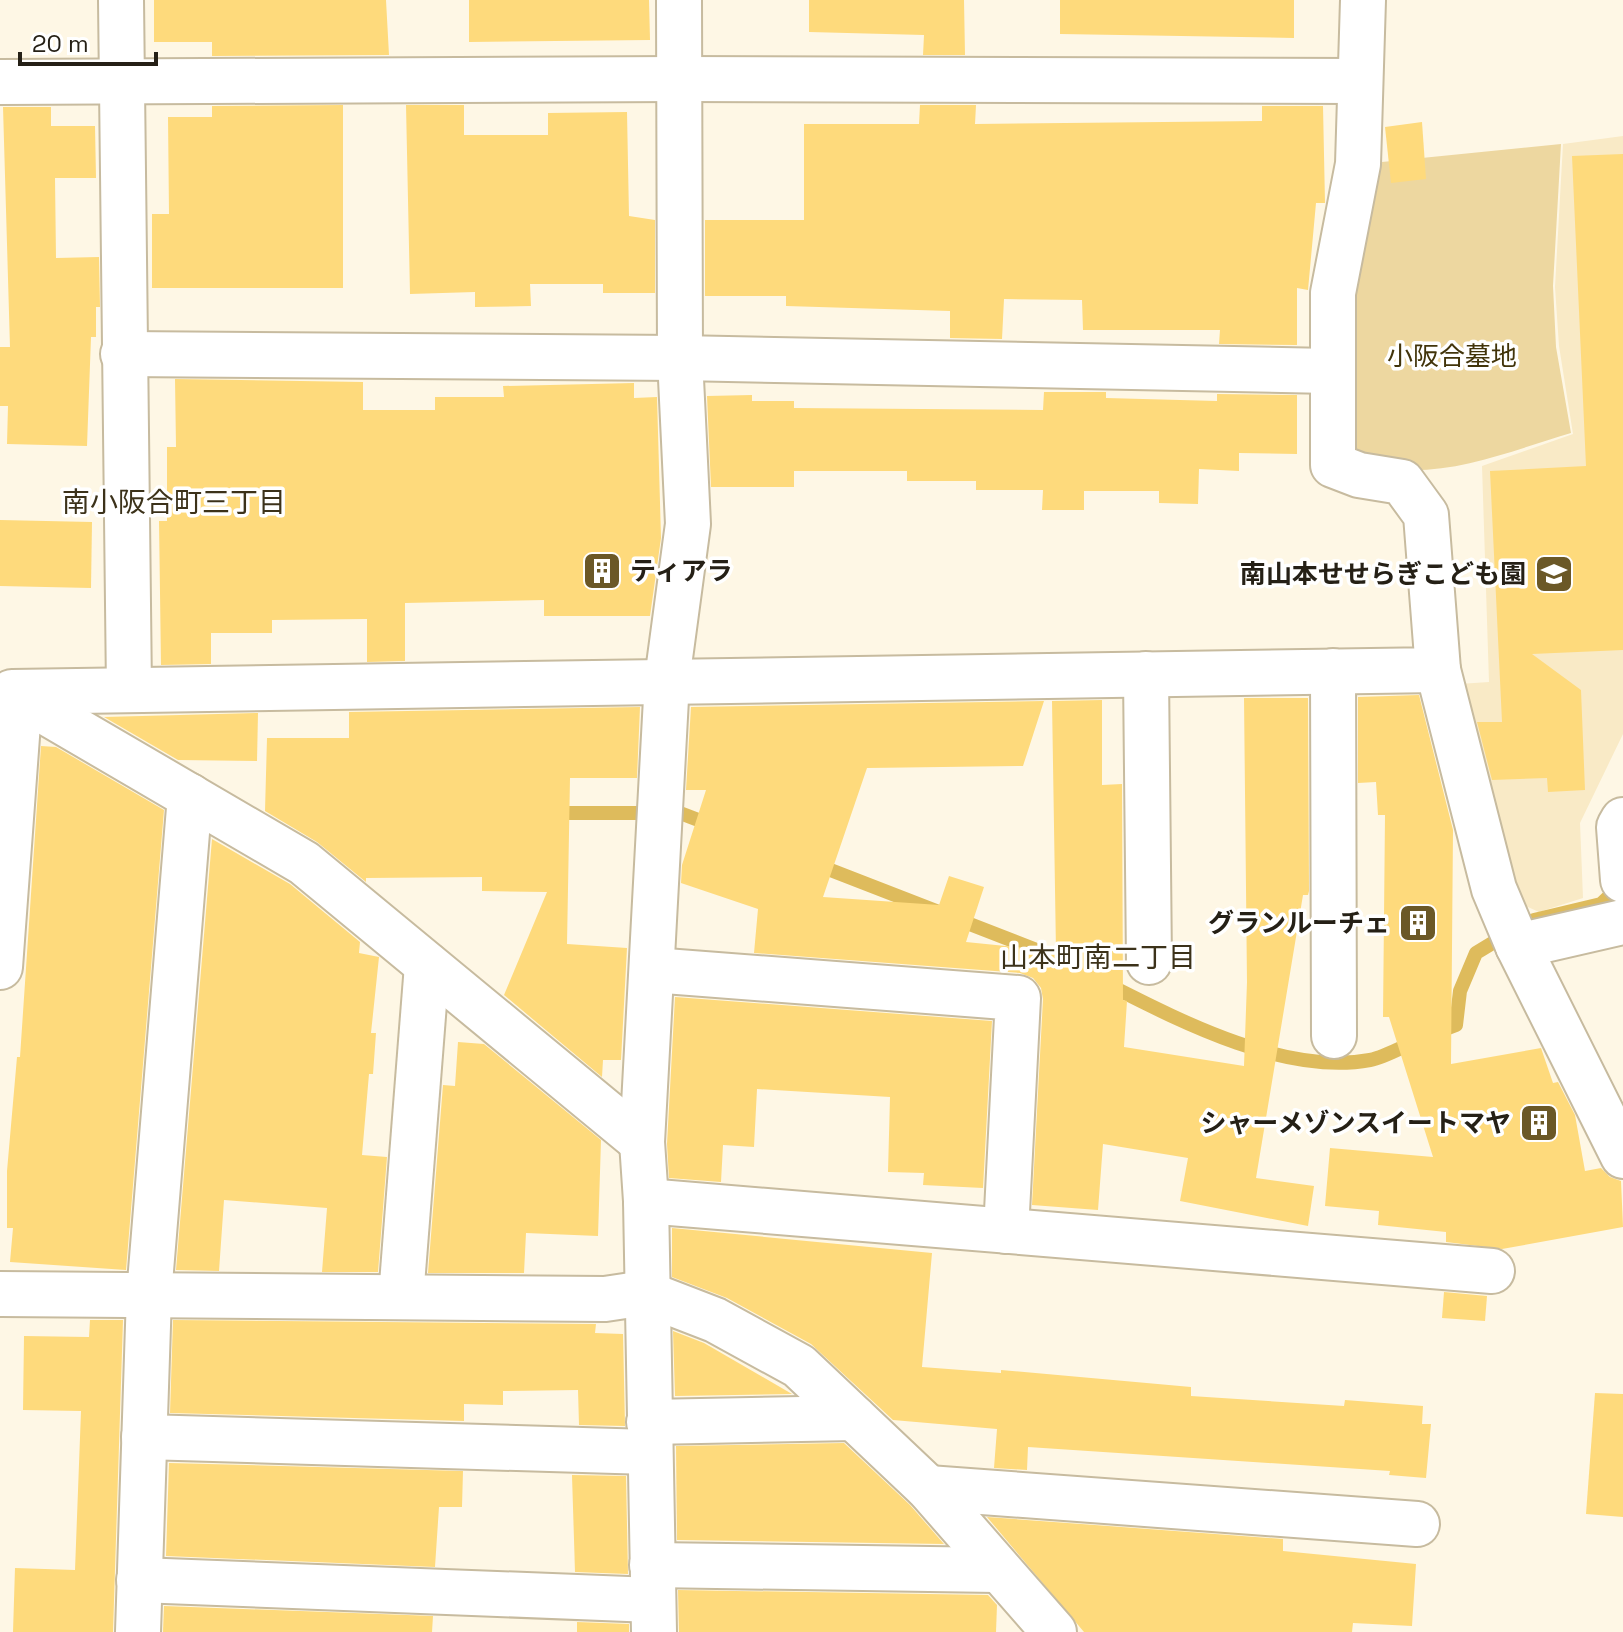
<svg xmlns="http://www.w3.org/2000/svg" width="1623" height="1632" font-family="'Space Grotesk','Noto Sans JP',sans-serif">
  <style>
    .built { fill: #f9eac6 }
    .green { fill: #edd7a0 }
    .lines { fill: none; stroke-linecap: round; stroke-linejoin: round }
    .stream { stroke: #debb5c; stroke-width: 14 }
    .building { fill: #feda7c }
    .minor-casing { stroke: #c7bb9f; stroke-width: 48 }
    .minor { stroke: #fff; stroke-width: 44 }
    .labels { text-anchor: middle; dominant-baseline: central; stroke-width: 7; stroke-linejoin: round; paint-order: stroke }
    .park-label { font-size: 26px; fill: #42340a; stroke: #fff }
    .poi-label { font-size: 26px; font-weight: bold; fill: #252016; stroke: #fff; text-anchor: end }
    .neighbourhood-label { font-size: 28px; fill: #3c321a; stroke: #fff }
  </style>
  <rect width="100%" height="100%" fill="#fef7e5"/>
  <polygon class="built" points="1623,136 1623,734 1580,823 1583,898 1539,912 1521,904 1459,684 1489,682 1482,466 1573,434 1559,346 1555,287 1563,144"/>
  <path class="green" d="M1561,144L1553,286L1556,347L1571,433C1500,454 1425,488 1352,459L1346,310L1372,163Z"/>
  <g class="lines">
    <g class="stream">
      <polyline points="553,813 680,813 714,826"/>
      <polyline points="815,864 1057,958"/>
      <polyline points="1534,920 1601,904 1623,883"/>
      <path d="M1107,984C1180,1021 1286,1076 1370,1060C1385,1057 1402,1047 1416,1041"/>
      <polyline points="1435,1033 1456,1025 1460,991 1476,953 1509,933"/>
    </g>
  </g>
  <g class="building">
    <polygon points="154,0 386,0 389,55 212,56 212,42 154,42"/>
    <polygon points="469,0 649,0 650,40 469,42"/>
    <polygon points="809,0 964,0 965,55 923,55 924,35 809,32"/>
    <polygon points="1060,0 1294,0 1294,38 1060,34"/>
    <polygon points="343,105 343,288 152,288 152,214 169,214 168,117 212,117 212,106"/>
    <polygon points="406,105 464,105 464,135 548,135 548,113 627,112 629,216 655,220 655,293 603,293 603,284 530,284 531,306 475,307 475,292 410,294"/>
    <polygon points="920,105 976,105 975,124 1262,121 1262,106 1323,106 1325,203 1316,203 1308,290 1297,288 1297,345 1219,344 1220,330 1083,330 1082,300 1004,299 1002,339 950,338 950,311 786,306 786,296 705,296 705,220 804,220 804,124 919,124"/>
    <polygon points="3,107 51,107 51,126 95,126 96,178 55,178 56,258 99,257 100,307 96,307 96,337 91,337 87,446 7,444 8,406 0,406 0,347 10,347"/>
    <polygon points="1422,122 1426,179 1391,183 1385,127"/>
    <polygon points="1623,154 1623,650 1532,654 1581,690 1585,790 1548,792 1547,778 1492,780 1477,722 1502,722 1490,471 1586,466 1572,156"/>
    <polygon points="175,379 363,382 363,410 435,410 435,397 504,397 503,386 634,383 634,398 657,397 661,538 650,616 544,616 544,600 405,603 405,661 367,662 367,619 272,620 272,633 211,633 211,664 161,665 159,521 167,521 167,447 176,447"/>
    <polygon points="1044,392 1106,392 1106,398 1217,401 1217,394 1297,395 1297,454 1239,453 1239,471 1199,469 1198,504 1159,503 1159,491 1084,491 1084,510 1042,510 1043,490 976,490 976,481 907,481 907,471 794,471 794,487 711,487 707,396 752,395 752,401 794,401 794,408 1043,410"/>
    <polygon points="0,520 92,522 91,588 0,586"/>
    <polygon points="1419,695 1453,830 1451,1064 1541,1048 1553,1083 1558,1082 1575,1115 1585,1171 1601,1168 1610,1177 1621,1181 1623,1227 1502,1249 1446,1242 1446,1232 1378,1225 1379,1211 1325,1206 1330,1148 1433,1157 1389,1017 1383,1017 1385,815 1378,815 1376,782 1358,783 1358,697"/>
    <polygon points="1244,698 1308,698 1309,891 1308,895 1303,895 1256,1178 1314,1186 1308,1226 1180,1201 1188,1158 1103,1144 1098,1210 1032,1205 1043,999 1041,988 1033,978 1020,973 754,953 758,909 681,883 682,865 706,790 686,790 691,707 1044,701 1023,766 867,768 823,897 939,905 949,876 984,887 966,942 1056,951 1052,701 1102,700 1102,785 1122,784 1123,1000 1127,1001 1124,1047 1244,1066 1247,982"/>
    <polygon points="640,707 637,778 570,778 567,944 627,948 621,1060 603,1060 602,1077 504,995 547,892 482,891 482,877 366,878 366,882 317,842 265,811 267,738 349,738 349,712"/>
    <polygon points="258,713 257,761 178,760 104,717"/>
    <polygon points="41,746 56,747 164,810 126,1270 10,1262 13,1228 7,1228 7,1171 17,1057 20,1057"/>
    <polygon points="212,839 290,884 360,942 359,953 379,957 371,1033 376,1033 373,1074 369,1074 362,1155 387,1157 378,1272 322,1272 327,1208 224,1200 219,1271 176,1270"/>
    <polygon points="675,997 992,1021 983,1188 923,1185 924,1173 888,1172 890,1097 757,1089 754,1147 723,1145 721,1182 669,1178 667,1144"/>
    <polygon points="458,1042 484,1044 601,1140 598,1236 526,1233 524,1273 428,1273 443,1085 455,1086"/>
    <polygon points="672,1228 932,1253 922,1367 1001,1373 1001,1370 1191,1387 1191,1396 1344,1406 1345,1400 1423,1406 1422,1424 1431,1424 1426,1478 1389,1475 1390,1471 1028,1447 1027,1470 994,1468 997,1429 893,1420 811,1344 727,1298 672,1277"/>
    <polygon points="1444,1292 1487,1296 1485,1321 1442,1318"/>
    <polygon points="90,1320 123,1320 113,1632 13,1632 15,1568 75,1570 81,1411 23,1410 24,1336 89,1337"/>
    <polygon points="173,1320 596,1324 595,1333 623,1334 625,1426 579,1425 578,1390 503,1391 503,1405 464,1404 464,1421 170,1413"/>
    <polygon points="673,1331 704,1343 792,1394 675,1396"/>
    <polygon points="1595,1393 1623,1394 1623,1517 1586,1514"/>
    <polygon points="844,1443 910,1505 944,1544 677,1540 676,1446"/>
    <polygon points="169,1463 463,1471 462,1507 439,1507 435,1567 166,1556"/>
    <polygon points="572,1475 626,1476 628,1574 575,1572"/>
    <polygon points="987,1517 1283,1539 1283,1551 1416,1564 1412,1626 1353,1623 1352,1632 1084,1632"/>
    <polygon points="678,1590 988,1595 997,1605 996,1632 679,1632"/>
    <polygon points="164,1606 433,1616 432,1632 163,1632"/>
    <polygon points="577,1622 629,1624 629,1632 577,1632"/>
  </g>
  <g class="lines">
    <defs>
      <g id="minor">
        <polyline points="121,0 129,690"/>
        <polyline points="0,82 680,79 1360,81"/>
        <polyline points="123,354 680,358 1330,371"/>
        <polyline points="1438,670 1494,889 1518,946 1623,1156"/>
        <polyline points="1333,671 1334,1036"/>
        <polyline points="1146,674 1149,962"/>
        <polyline points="12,692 1438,670 1426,515 1402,482 1359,475 1333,465 1333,293 1358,164 1363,0"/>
        <polyline points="13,693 304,863 642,1142"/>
        <polyline points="1623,820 1619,827 1623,880"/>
        <polyline points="1518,946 1623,922"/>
        <polyline points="0,967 20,696"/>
        <polyline points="652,970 1018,998 1006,1231"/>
        <polyline points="646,1201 1492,1271"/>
        <polyline points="0,1294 605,1299 645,1293 715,1320 799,1366 928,1488 1054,1632"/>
        <polyline points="401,1297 427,965"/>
        <polyline points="649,1422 854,1418"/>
        <polyline points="144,1437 649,1452"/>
        <polyline points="928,1488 1417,1524"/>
        <polyline points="652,1565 997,1570"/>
        <polyline points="139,1580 653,1600"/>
        <polyline points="138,1632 149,1295 190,796"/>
        <polyline points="654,1632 646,1201 642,1142 667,680 688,524 680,358 679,0"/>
      </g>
    </defs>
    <use href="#minor" class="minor-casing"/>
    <use href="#minor" class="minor"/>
  </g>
  <defs>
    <symbol id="building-square" viewBox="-11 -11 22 22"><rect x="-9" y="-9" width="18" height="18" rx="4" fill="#6b5827" stroke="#fff"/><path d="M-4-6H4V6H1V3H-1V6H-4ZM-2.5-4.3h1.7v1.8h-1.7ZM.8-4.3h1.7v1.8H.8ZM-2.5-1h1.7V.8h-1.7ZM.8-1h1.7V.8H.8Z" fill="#fff"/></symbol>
    <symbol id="school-square" viewBox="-11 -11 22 22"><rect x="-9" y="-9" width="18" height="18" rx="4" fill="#6b5827" stroke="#fff"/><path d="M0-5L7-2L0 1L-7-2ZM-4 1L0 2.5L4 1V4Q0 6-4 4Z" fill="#fff"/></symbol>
  </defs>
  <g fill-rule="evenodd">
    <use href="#building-square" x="580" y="549" width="44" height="44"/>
    <use href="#school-square" x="1532" y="552" width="44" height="44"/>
    <use href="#building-square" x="1396" y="901" width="44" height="44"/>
    <use href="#building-square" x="1517" y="1101" width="44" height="44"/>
  </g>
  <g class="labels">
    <g class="park-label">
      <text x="1452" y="356">小阪合墓地</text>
    </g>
    <g class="poi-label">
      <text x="630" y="571" text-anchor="start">ティアラ</text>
      <text x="1526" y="574">南山本せせらぎこども園</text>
      <text x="1390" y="923">グランルーチェ</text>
      <text x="1511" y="1123">シャーメゾンスイートマヤ</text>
    </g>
    <g class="neighbourhood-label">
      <text x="174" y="502">南小阪合町三丁目</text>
      <text x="1098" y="957">山本町南二丁目</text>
    </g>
  </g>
  <path d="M20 52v12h136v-12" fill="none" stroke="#252016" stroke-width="4"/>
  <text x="32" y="52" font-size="24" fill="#252016" stroke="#ffffff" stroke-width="6" paint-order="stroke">20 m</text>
</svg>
